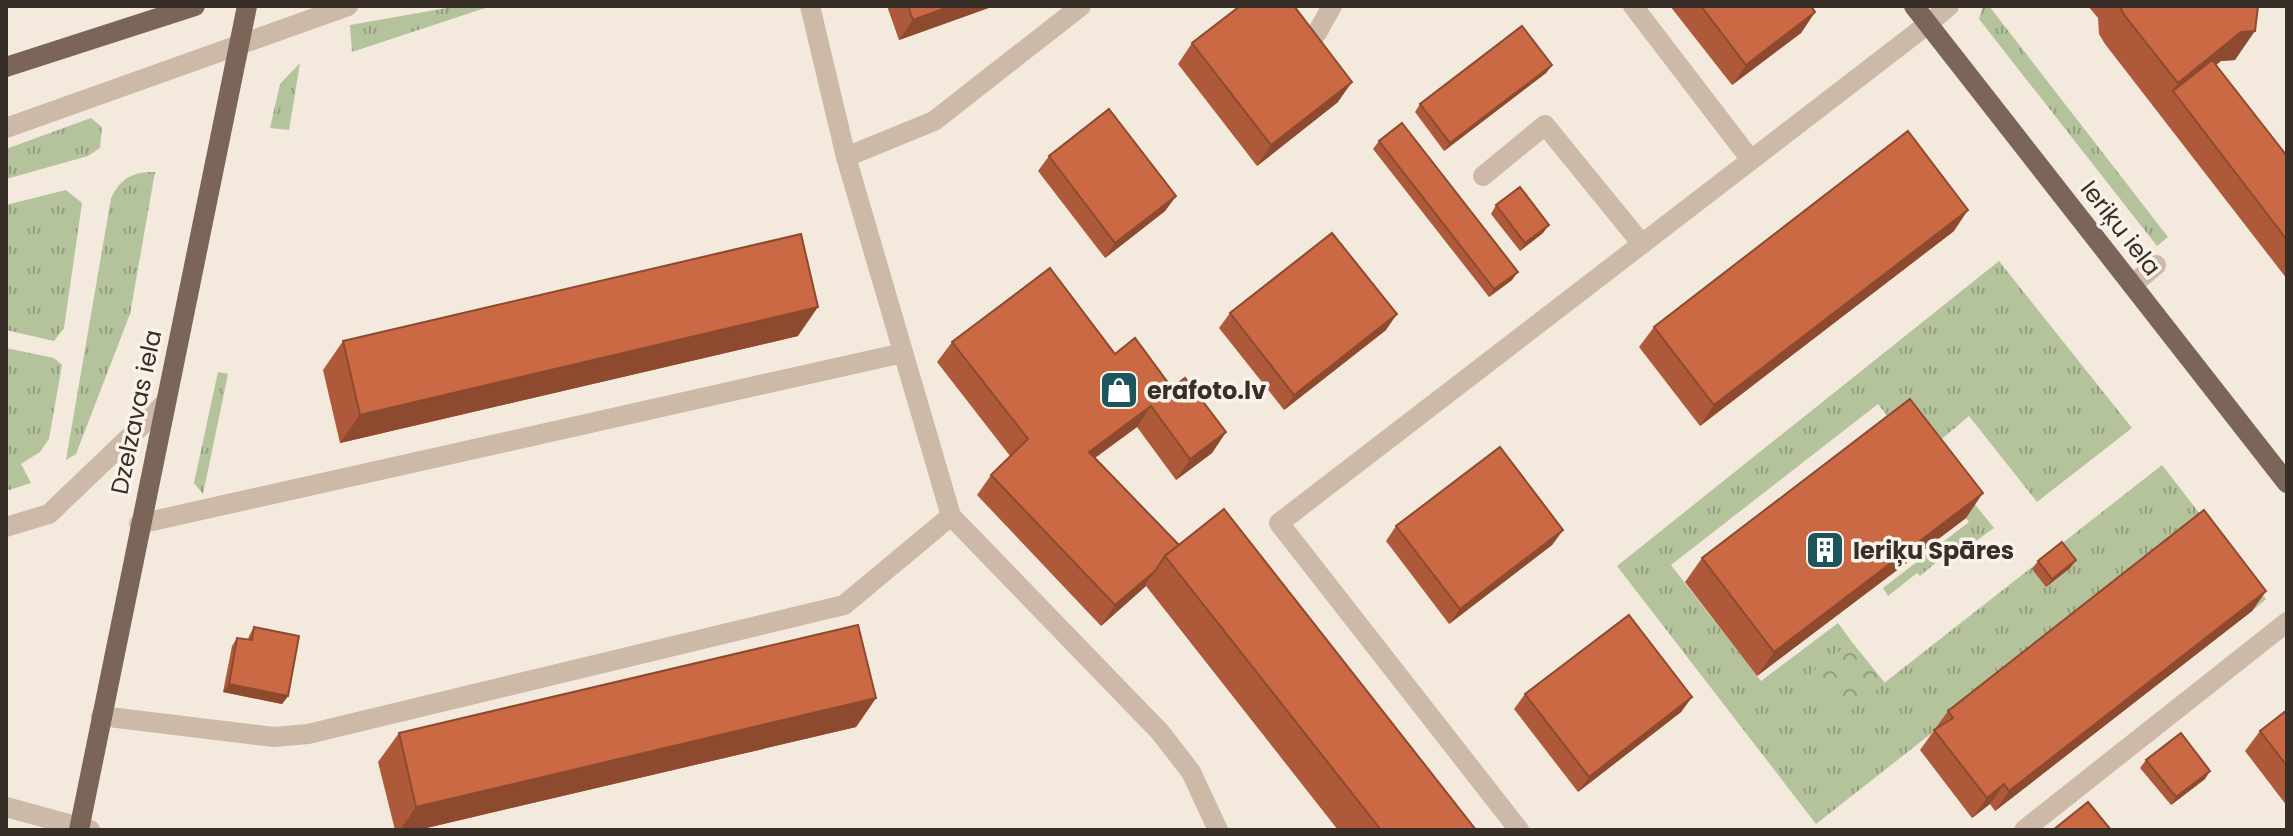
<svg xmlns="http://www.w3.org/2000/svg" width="2293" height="836" font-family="Poppins,sans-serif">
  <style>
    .grass { fill: url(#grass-tufts) }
    .park { fill: url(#park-crowns) }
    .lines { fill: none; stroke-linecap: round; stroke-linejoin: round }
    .service { stroke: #ccb9a7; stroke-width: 20 }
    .minor { stroke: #ccb9a7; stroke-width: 20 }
    .primary { stroke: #7b6559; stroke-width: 20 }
    .wall { fill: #ae5a3a }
    .shaded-wall { fill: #8d4a2f }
    .building { fill: #ca6943; stroke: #8d4a2f; stroke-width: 2 }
    .labels { text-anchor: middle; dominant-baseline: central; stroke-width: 7; stroke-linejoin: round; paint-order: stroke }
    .street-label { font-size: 24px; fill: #382e28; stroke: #faf3e9 }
    .poi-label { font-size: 24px; font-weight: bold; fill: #382e28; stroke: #faf3e9; text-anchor: start }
  </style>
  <defs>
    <pattern id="grass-tufts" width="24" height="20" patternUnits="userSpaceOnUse" patternTransform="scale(2)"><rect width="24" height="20" fill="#b4c39b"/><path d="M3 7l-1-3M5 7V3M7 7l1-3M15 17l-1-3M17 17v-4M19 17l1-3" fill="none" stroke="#939f7e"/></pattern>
    <pattern id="park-crowns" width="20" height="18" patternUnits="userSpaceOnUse" patternTransform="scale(2)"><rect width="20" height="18" fill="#b4c39b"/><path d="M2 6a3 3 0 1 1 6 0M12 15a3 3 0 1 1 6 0" fill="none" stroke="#939f7e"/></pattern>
  </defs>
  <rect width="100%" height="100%" fill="#f3e9dc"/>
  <g class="grass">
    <polygon points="458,6 491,6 352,52 350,25"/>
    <polygon points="1983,6 1989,6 2168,237 2157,246 1979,19"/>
    <polygon points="300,63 289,130 270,128 280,84"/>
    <polygon points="91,118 102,127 100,148 88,156 6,179 6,149"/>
    <path d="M155,172L130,314L76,454L66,460L111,198C120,179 133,171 155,172Z"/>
    <polygon points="66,190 82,203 64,328 54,341 6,330 6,205"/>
    <polygon points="1999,261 2132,428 2037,502 1969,416 1919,458 1878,404 1671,565 1757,676 1761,681 1838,623 1852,642 1812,673 1842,716 2162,465 2266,599 2252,611 2189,531 1816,824 1617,566"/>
    <polygon points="6,348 54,358 62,365 49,439 40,452 21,464 31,483 9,490 6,490"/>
    <polygon points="218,372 228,374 203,494 194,483"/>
    <polygon points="1956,481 1994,528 1962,551 1950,551 1920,576 1917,573 1888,596 1883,588 1969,522 1944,490"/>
  </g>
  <polygon class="park" points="1852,642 1885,683 1842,717 1811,673"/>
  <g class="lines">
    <g class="service">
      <polyline points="1928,24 1949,6"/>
      <polyline points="846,157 934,121 1081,6"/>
      <polyline points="1483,176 1545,125 1642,244"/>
      <polyline points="2132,285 2156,265"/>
      <polyline points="6,527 49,514 165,403"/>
      <polyline points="6,807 90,830"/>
    </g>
    <g class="minor">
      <polyline points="810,6 846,157 951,516 1160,732 1191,772 1218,830"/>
      <polyline points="1633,6 1751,160"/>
      <polyline points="1317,33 1332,6"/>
      <polyline points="6,128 348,6"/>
      <polyline points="139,524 903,353"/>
      <polyline points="101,716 274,737 308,734 844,605 951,516"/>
      <polyline points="1519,830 1279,523 1928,24"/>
      <polyline points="2024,830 2287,622"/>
    </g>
    <g class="primary">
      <polyline points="1914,6 2287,483"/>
      <polyline points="6,67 195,6"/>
      <polyline points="79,830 247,6"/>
    </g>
  </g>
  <g class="wall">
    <polygon points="887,6 994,6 899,40"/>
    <polygon points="1670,6 1811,6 1815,12 1801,33 1732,85"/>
    <polygon points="2088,6 2258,6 2235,60 2221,61 2216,65 2287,156 2287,279 2105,44 2099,34 2098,18"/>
    <polygon points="1192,43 1338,102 1257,166 1178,64"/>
    <polygon points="1552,65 1546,73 1444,151 1415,112 1420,104"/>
    <polygon points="1379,141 1512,280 1489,297 1373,149"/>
    <polygon points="1049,156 1176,196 1165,211 1105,258 1038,171"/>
    <polygon points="1496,205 1543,233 1520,251 1491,214"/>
    <polygon points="1954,231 1700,426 1639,347 1654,327"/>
    <polygon points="1230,313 1386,330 1284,410 1219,328"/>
    <polygon points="798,336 340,443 323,370 343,341"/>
    <polygon points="952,342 1115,354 1172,388 1226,432 1212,453 1176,480 1137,427 1095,458 1179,545 1476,830 1338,830 1146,586 1101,626 977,495 991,475 1010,456 937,362"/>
    <polygon points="1966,518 1757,676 1685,582 1702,558"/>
    <polygon points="1396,526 1563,530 1552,545 1449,624 1386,541"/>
    <polygon points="2076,560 2070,568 2046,587 2032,569 2038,561"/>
    <polygon points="2266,591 2252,611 1995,811 1990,804 1972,818 1920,750 1948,711"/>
    <polygon points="254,627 288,696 282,704 223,692 232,646 237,638 248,640 249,636"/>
    <polygon points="1525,694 1692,697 1681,712 1578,792 1514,709"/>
    <polygon points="876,698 856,727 418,830 395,830 378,762 399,733"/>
    <polygon points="2287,710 2287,806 2245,751 2260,731"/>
    <polygon points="2146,760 2205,779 2171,805 2140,768"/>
  </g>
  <g class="shaded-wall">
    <polygon points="951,6 994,6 899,40 913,20"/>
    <polygon points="1815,12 1801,33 1732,85 1746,65"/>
    <polygon points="2255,31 2235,60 2221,61 2177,97 2173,91 2178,83 2241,32"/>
    <polygon points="1552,65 1546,73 1444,151 1450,143"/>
    <polygon points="1352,82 1338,102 1257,166 1271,145"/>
    <polygon points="1176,196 1165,211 1105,258 1115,243"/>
    <polygon points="1968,210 1954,231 1700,426 1714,405"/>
    <polygon points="1549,225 1543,233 1520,251 1525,243"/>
    <polygon points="1518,272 1512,280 1489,297 1494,289"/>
    <polygon points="818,307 798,336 340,443 360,415"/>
    <polygon points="1397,314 1386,330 1284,410 1294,395"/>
    <polygon points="1151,406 1137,427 1075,472 1089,452"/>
    <polygon points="1226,432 1212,453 1176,480 1190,459"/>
    <polygon points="1983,493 1966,518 1757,676 1774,652"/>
    <polygon points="1563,530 1552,545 1449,624 1460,609"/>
    <polygon points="2076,560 2070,568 2046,587 2052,579"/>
    <polygon points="1155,571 1145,585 1146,586 1101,626 1115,605"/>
    <polygon points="2266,591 2252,611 1995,811 2009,791"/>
    <polygon points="229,684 288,696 282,704 223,692"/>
    <polygon points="1692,697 1681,712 1578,792 1589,777"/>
    <polygon points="876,698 856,727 418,830 400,830 416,807"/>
    <polygon points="2210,771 2205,779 2171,805 2176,797"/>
    <polygon points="2004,784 1990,804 1972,818 1987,798"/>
  </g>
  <g class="building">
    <polygon points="908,6 951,6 913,20"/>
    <polygon points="1240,6 1294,6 1352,82 1271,145 1192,43"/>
    <polygon points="1701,6 1811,6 1815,12 1746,65"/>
    <polygon points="2119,6 2258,6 2255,31 2241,32 2178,83 2125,16"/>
    <polygon points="1522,26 1552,65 1450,143 1420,104"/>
    <polygon points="2212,60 2287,156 2287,240 2173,91"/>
    <polygon points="1109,109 1176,196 1115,243 1049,156"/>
    <polygon points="1402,123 1518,272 1494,289 1379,141"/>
    <polygon points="1908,131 1968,210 1714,405 1654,327"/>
    <polygon points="1520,187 1549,225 1525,243 1496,205"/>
    <polygon points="1332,233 1397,314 1294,395 1230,313"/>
    <polygon points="801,234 818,307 360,415 343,341"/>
    <polygon points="1050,268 1115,354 1135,338 1172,388 1185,378 1226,432 1190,459 1151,406 1089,452 1179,545 1165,556 1155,571 1115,605 991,475 1028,439 952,342"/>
    <polygon points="1910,399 1983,493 1774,652 1702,558"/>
    <polygon points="1500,447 1563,530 1460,609 1396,526"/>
    <polygon points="1224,509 1476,830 1381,830 1165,556"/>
    <polygon points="2204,510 2266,591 2009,791 2004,784 1987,798 1934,730 1953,718 1948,711"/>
    <polygon points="2062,542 2076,560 2052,579 2038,561"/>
    <polygon points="1629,615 1692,697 1589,777 1525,694"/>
    <polygon points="858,625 876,698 416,807 399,733"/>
    <polygon points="254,627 299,636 288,696 229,684 237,638 252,640"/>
    <polygon points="2287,710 2287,766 2260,731"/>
    <polygon points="2181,733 2210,771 2176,797 2146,760"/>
    <polygon points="2088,802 2111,830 2053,830"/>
  </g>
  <defs>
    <symbol id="shop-square" viewBox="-11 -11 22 22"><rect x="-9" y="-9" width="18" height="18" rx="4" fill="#1c555c" stroke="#faf3e9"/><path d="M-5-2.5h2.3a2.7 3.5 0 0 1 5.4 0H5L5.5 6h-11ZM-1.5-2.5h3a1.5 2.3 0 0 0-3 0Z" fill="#fff"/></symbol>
    <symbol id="building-square" viewBox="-11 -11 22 22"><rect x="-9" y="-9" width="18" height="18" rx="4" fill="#1c555c" stroke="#faf3e9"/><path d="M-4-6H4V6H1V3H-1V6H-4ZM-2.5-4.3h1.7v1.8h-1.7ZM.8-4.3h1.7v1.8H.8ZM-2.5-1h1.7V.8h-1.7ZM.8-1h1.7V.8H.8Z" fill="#fff"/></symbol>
  </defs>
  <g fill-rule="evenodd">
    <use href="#shop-square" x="1097" y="368" width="44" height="44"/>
    <use href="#building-square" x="1803" y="528" width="44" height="44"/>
  </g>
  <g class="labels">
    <g class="street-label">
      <text transform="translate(2121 228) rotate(52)">Ieriķu iela</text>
      <text transform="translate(136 412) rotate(-78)">Dzelzavas iela</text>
    </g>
    <g class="poi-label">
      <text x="1147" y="390">erafoto.lv</text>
      <text x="1853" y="550">Ieriķu Spāres</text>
    </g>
  </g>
  <rect width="2293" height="836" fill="none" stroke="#382e28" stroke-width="16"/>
</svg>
